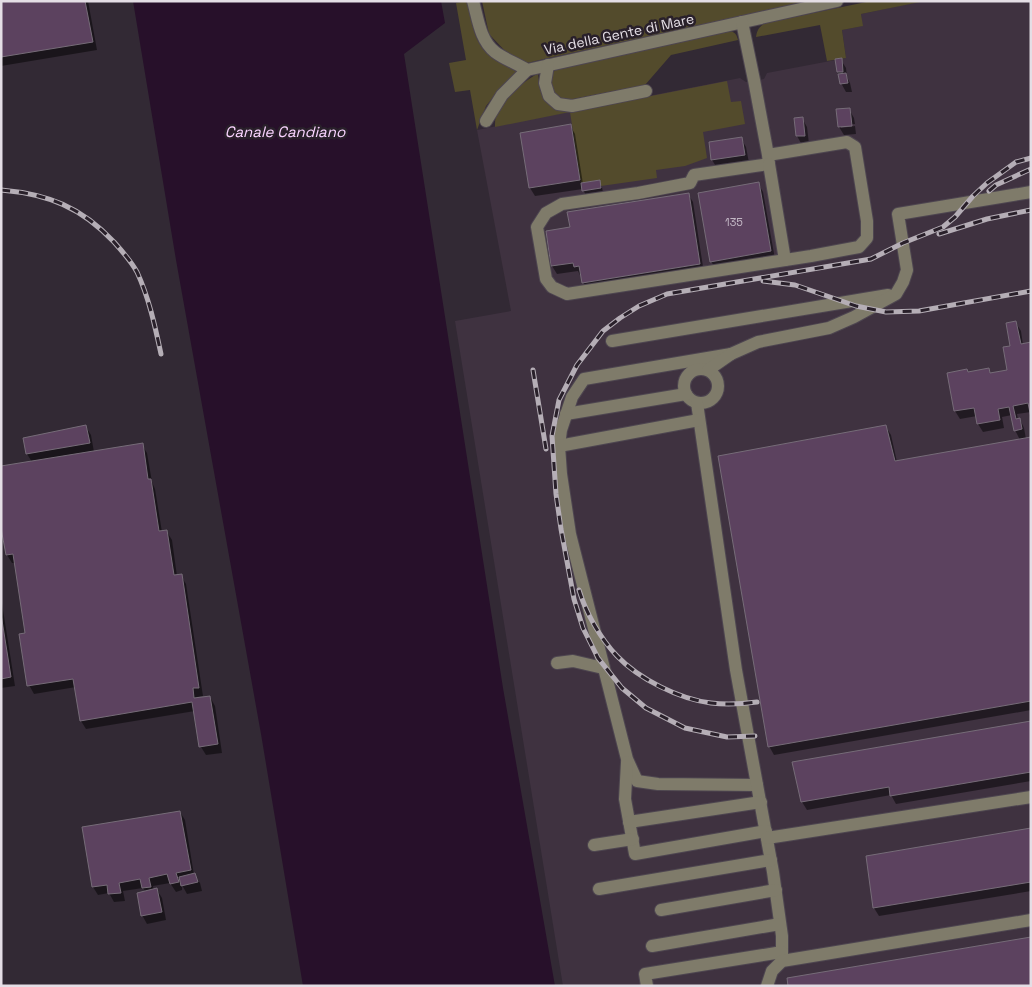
<svg xmlns="http://www.w3.org/2000/svg" width="1032" height="987" font-family="'Space Grotesk',sans-serif">
  <style>
    .built { fill: #3f3240 }
    .green { fill: #534b2c }
    .water { fill: #27102a }
    .shadow { fill: #0007 }
    .building { fill: #5c425f; stroke: #766c78 }
    .lines { fill: none; stroke-linecap: round; stroke-linejoin: round }
    .minor-casing { stroke: #4e4650; stroke-width: 14 }
    .minor { stroke: #7f7b6a; stroke-width: 12 }
    .rail-casing { stroke: #b5aeb6; stroke-width: 5 }
    .rail { stroke: #29202a; stroke-width: 3; stroke-dasharray: 9; stroke-linecap: butt }
    .labels { text-anchor: middle; dominant-baseline: central; stroke-width: 5; stroke-linejoin: round; paint-order: stroke }
    .number-label { font-size: 11px; fill: #c2b7c4 }
    .street-label { font-size: 14px; fill: #e4dee5; stroke: #29202a }
    .water-label { font-size: 15px; font-style: italic; fill: #fad4ff; stroke: #29202a }
  </style>
  <rect width="100%" height="100%" fill="#322934"/>
  <polygon class="built" points="923,1 1031,1 1031,986 563,986 455,321 511,311 477,130 740,78 746,82 764,79 767,73 846,58 842,30 862,26 861,14"/>
  <g class="green">
    <path d="M465,1H469C471,16 472,33 481,46C487,55 509,67 519,73L498,91L486,106L477,130L470,90L455,92L449,63L466,60L456,3Z"/>
    <polygon points="482,1 811,1 548,58 523,64 508,54 489,34"/>
    <path d="M871,1H925L861,14L863,26L842,30L846,58L827,61L820,25L756,37C757,30 759,27 765,23Z"/>
    <path d="M730,31C735,32 737,35 738,40L671,55L645,85L568,100L558,98L550,88L551,78L555,68Z"/>
    <path d="M538,73L539,83L555,107L570,112L727,81L731,102L741,101L745,124L703,132L707,158L685,166L656,170L657,178L601,186L599,180L581,183L570,112L495,127C494,99 518,87 538,73Z"/>
  </g>
  <polygon class="water" points="133,1 441,1 445,23 404,54 503,688 555,986 303,986 261,734 176,260"/>
  <g class="shadow">
    <polygon points="1,1 88,1 97,50 1,66"/>
    <polygon points="841,60 846,68 847,77 850,83 852,92 846,92 841,83 838,72"/>
    <polygon points="849,109 854,118 855,124 841,125 841,128 855,126 856,134 844,135 839,127"/>
    <polygon points="802,118 807,127 809,144 802,145 797,136 795,119"/>
    <polygon points="570,125 575,134 583,184 599,181 602,187 603,193 586,196 583,189 535,196 530,188 521,134"/>
    <polygon points="741,138 746,147 749,163 717,168 712,160"/>
    <polygon points="758,183 763,192 775,259 716,270 711,261"/>
    <polygon points="688,194 693,202 704,273 588,291 583,282 582,274 580,275 578,271 557,274 552,266 547,232 571,228"/>
    <polygon points="1016,323 1021,331 1023,345 1031,412 1017,414 1018,420 1020,419 1024,428 1026,439 1031,438 1031,710 774,755 769,746 886,427 891,435 897,462 1020,440 1015,430 1012,415 1002,417 1004,428 983,432 978,424 977,416 960,419 955,411 968,373 989,370 991,375 1009,371"/>
    <polygon points="86,427 91,435 94,452 142,445 147,453 152,482 155,489 162,532 167,532 172,540 177,576 181,576 186,584 203,696 197,697 197,699 210,697 215,706 222,753 206,755 201,747 195,711 86,729 81,721 76,687 34,694 29,685 27,634 15,563 12,563 7,555 32,462 27,454"/>
    <polygon points="1,597 15,686 1,688"/>
    <polygon points="1031,722 1031,781 896,804 891,795 807,810 802,802"/>
    <polygon points="180,812 185,820 194,875 200,883 202,891 187,894 182,885 182,890 176,892 170,883 153,886 154,891 157,890 162,898 166,920 147,924 142,915 146,892 143,888 123,891 125,901 114,902 109,893 98,895 93,887"/>
    <polygon points="1031,830 1031,891 879,916 874,908 867,857"/>
  </g>
  <g class="building">
    <polygon points="1,1 85,1 93,42 1,57"/>
    <polygon points="842,58 843,72 837,72 835,59"/>
    <polygon points="846,73 848,83 840,84 838,74"/>
    <polygon points="850,108 852,126 838,127 836,109"/>
    <polygon points="803,117 805,136 796,136 794,118"/>
    <polygon points="571,124 580,180 529,188 520,133"/>
    <polygon points="742,137 745,155 711,160 709,142"/>
    <polygon points="600,180 601,188 582,191 581,183"/>
    <polygon points="759,182 771,251 710,262 698,193"/>
    <polygon points="689,193 700,264 582,283 579,266 574,267 573,263 551,266 546,231 570,227 567,212"/>
    <polygon points="1016,321 1021,344 1031,342 1031,418 1028,403 1013,406 1016,419 1020,418 1022,429 1014,431 1009,407 998,409 1000,420 977,424 974,408 954,411 947,373 967,369 968,372 989,368 990,373 1007,370 1003,347 1010,346 1006,323"/>
    <polygon points="86,425 90,443 26,454 23,438"/>
    <polygon points="886,425 895,461 1031,437 1031,701 768,747 718,456"/>
    <polygon points="143,443 148,479 151,479 159,531 167,530 174,575 182,574 199,688 193,688 194,698 210,696 218,744 199,747 192,702 80,721 73,679 27,686 19,634 25,633 13,554 6,555 1,528 1,466"/>
    <polygon points="1,614 11,677 1,679"/>
    <polygon points="1031,721 1031,772 890,796 889,787 801,802 792,762"/>
    <polygon points="180,811 191,870 176,873 179,882 170,884 167,874 149,878 151,887 142,888 140,879 119,883 121,893 108,894 107,885 92,887 82,827"/>
    <polygon points="1031,828 1031,882 873,908 866,856"/>
    <polygon points="195,873 198,882 181,886 179,877"/>
    <polygon points="157,888 162,912 141,916 137,893"/>
    <polygon points="1031,937 1031,986 788,986 787,978"/>
  </g>
  <g class="lines">
    <defs>
      <g id="minor">
        <path d="M473,1C478,19 480,40 495,52C504,59 518,64 527,70L837,1"/>
        <polyline points="742,22 754,80 768,155 769,164 694,175 690,183 638,193 562,204 546,213 537,227 546,279 552,287 567,294 811,256 859,247 867,238 867,221 855,147 847,142 768,155"/>
        <polyline points="548,65 545,83 549,96 558,104 572,106 646,91"/>
        <polyline points="486,121 502,95 527,70"/>
        <polyline points="769,164 785,260"/>
        <polyline points="612,341 888,295"/>
        <polyline points="731,354 584,379 572,397 561,430 559,446 561,474 570,534 627,759 637,781 658,784 757,785"/>
        <circle cx="701" cy="386" r="17"/>
        <polyline points="708,370 731,354 758,342 829,328 854,317 896,294 903,282 907,270 898,214 1031,192"/>
        <polyline points="697,403 736,670 773,872 782,936 782,961"/>
        <polyline points="566,414 686,394"/>
        <polyline points="559,446 699,420"/>
        <polyline points="557,663 573,661 603,668"/>
        <polyline points="627,762 625,799 635,854 766,831"/>
        <polyline points="629,822 761,802"/>
        <polyline points="767,838 1031,797"/>
        <polyline points="594,845 633,839"/>
        <polyline points="599,889 771,860"/>
        <polyline points="661,910 776,890"/>
        <polyline points="652,946 780,924"/>
        <polyline points="647,986 645,974 782,952"/>
        <polyline points="767,986 772,971 782,961 1031,920"/>
      </g>
    </defs>
    <use href="#minor" class="minor-casing"/>
    <use href="#minor" class="minor"/>
    <defs>
      <g id="rail">
        <path d="M1,190C48,194 81,207 114,242C122,251 131,261 137,272C149,298 155,326 161,354"/>
        <polyline points="989,191 996,185 1031,169"/>
        <polyline points="939,234 987,219 1031,210"/>
        <polyline points="763,281 795,285 856,306 886,312 919,311 1031,291"/>
        <polyline points="533,370 546,449"/>
        <path d="M579,590C586,613 600,638 617,656C639,679 679,699 711,703C726,705 742,704 757,702"/>
        <polyline points="755,736 727,737 685,728 646,708 622,688 598,658 583,628 574,599 561,529 556,494 552,436 559,400 577,365 603,331 620,318 639,306 667,294 871,259 903,243 943,227 955,217 973,196 987,183 1016,162 1031,158"/>
      </g>
    </defs>
    <use href="#rail" class="rail-casing"/>
    <use href="#rail" class="rail"/>
  </g>
  <g class="labels">
    <g class="number-label">
      <text x="734" y="222">135</text>
    </g>
    <g class="street-label">
      <text transform="translate(619 34) rotate(-12)">Via della Gente di Mare</text>
    </g>
    <g class="water-label">
      <text x="285" y="131">Canale Candiano</text>
    </g>
  </g>
  <rect width="1032" height="987" fill="none" stroke="#e4dee5" stroke-width="5"/>
</svg>
